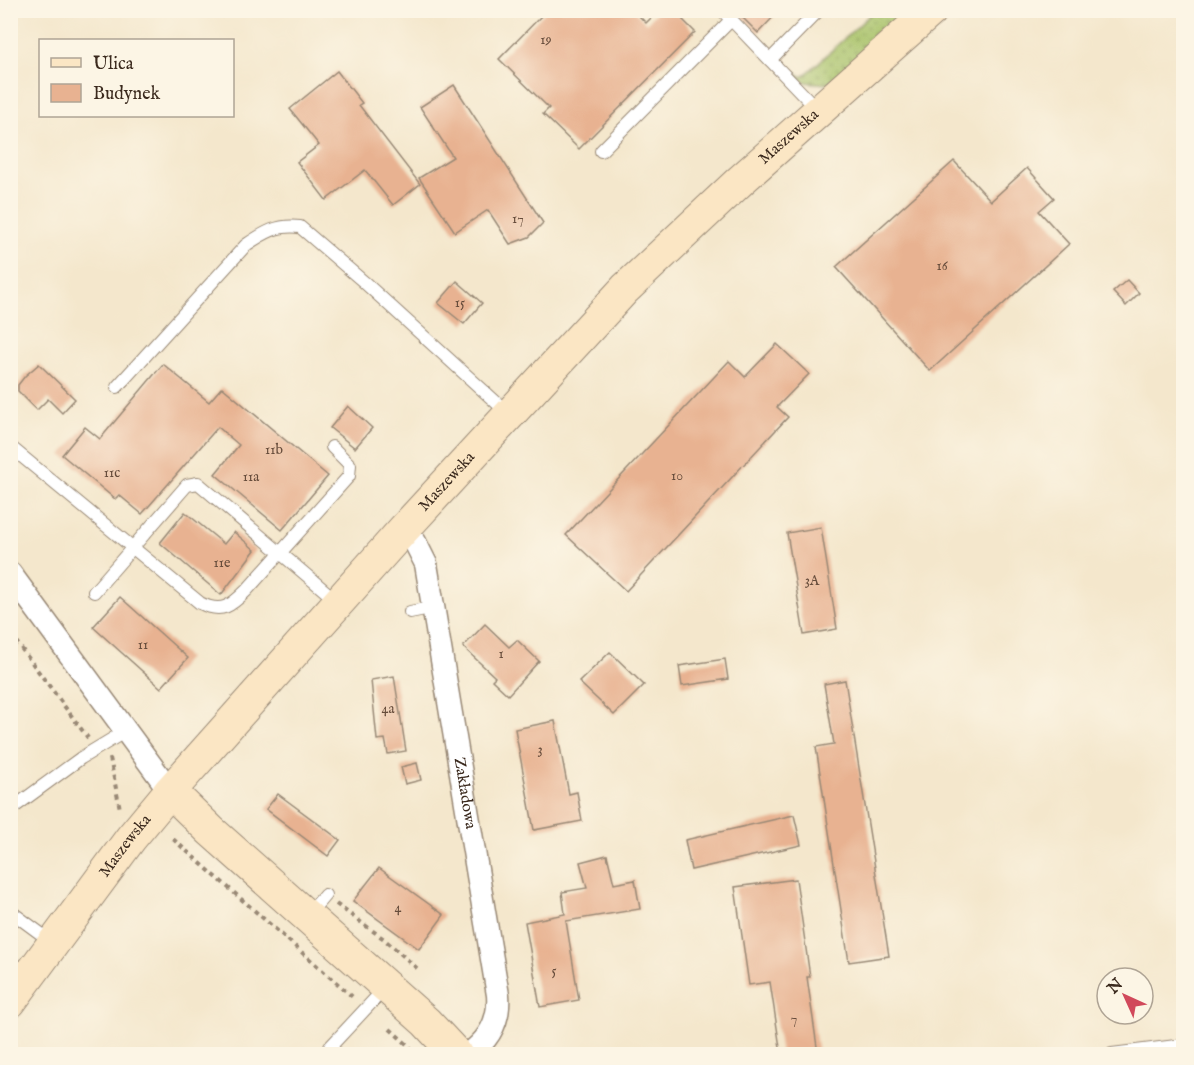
<svg xmlns="http://www.w3.org/2000/svg" width="1194" height="1065" font-family="'IM FELL English',serif">
  <style>
    .grass { fill: url(#grass-dots); stroke: #727644; stroke-width: 1.5 }
    .building { fill: #e8b291 }
    .lines { fill: none; stroke-linecap: round; stroke-linejoin: round }
    .lane-casing { stroke: #988875; stroke-width: 14 }
    .street-casing { stroke: #988875; stroke-width: 25 }
    .secondary-casing { stroke: #988875; stroke-width: 34 }
    .path { stroke: #988875; stroke-width: 4; stroke-dasharray: 4.5 4.5; stroke-linecap: butt }
    .lane { stroke: #fff; stroke-width: 12 }
    .street { stroke: #fff; stroke-width: 22 }
    .secondary { stroke: #fbe6c4; stroke-width: 32 }
    .labels { text-anchor: middle; dominant-baseline: central; stroke-width: 5; stroke-linejoin: round; paint-order: stroke }
    .number-label { font-size: 14px; fill: #664c3b }
    .street-label { font-size: 16px; fill: #3b2a1e; stroke: #fcf5e5 }
  </style>
  <defs>
    <pattern id="grass-dots" width="8" height="8" patternUnits="userSpaceOnUse" patternTransform="scale(1.5)"><rect width="8" height="8" fill="#a8c269"/><path d="M2 2h.1M6 6h.1" fill="none" stroke="#8a9e56" stroke-width="1.8" stroke-linecap="round"/></pattern>
  </defs>
  <rect width="100%" height="100%" fill="#fcf5e5"/>
  <filter id="ink" filterUnits="userSpaceOnUse"><feTurbulence type="fractalNoise" baseFrequency=".0167" numOctaves="2"/><feDisplacementMap in="SourceGraphic" scale="12" xChannelSelector="R" yChannelSelector="G"/><feConvolveMatrix kernelMatrix="1 2 1 2 8 2 1 2 1" color-interpolation-filters="sRGB"/></filter>
  <filter id="wash" filterUnits="userSpaceOnUse"><feTurbulence type="fractalNoise" baseFrequency=".008" numOctaves="4" result="noise"/><feDisplacementMap in="SourceGraphic" scale="24" xChannelSelector="R" yChannelSelector="G"/><feGaussianBlur stdDeviation="1.35" result="paint"/><feColorMatrix in="noise" values="0 0 0 0 0 0 0 0 0 0 0 0 0 0 0 0 0 1.4 0 .05"/><feComposite in="paint" operator="in"/></filter>
  <g filter="url(#wash)">
    <rect width="100%" height="100%" fill="#f4e7cc"/>
    <polygon class="grass" points="874,11 916,11 827,84 804,82 791,71 803,77"/>
    <g id="blocks">
      <g class="building">
        <polygon points="547,10 633,10 646,23 659,10 673,10 695,32 579,149 543,114 549,108 499,59"/>
        <polygon points="735,10 780,10 758,33"/>
        <polygon points="337,71 362,103 359,105 420,184 393,205 365,170 326,200 297,162 319,145 290,109"/>
        <polygon points="454,85 543,223 529,237 510,244 488,210 455,232 419,178 453,157 420,107"/>
        <polygon points="954,161 991,201 1027,168 1054,198 1039,211 1069,244 930,371 836,267"/>
        <polygon points="1127,280 1139,293 1126,306 1113,292"/>
        <polygon points="457,281 482,303 464,324 438,303"/>
        <polygon points="777,344 809,374 777,407 788,417 626,591 566,535 729,361 745,377"/>
        <polygon points="39,364 75,399 62,413 48,399 37,410 18,391 18,385 25,376"/>
        <polygon points="163,364 209,402 222,387 328,476 282,530 215,474 239,445 218,427 142,514 119,495 115,499 62,455 85,427 100,439"/>
        <polygon points="348,406 372,428 355,448 330,428"/>
        <polygon points="185,512 224,544 234,532 255,550 221,595 160,543"/>
        <polygon points="821,527 837,629 804,635 787,533"/>
        <polygon points="120,597 188,658 161,688 93,627"/>
        <polygon points="485,624 509,647 517,640 539,661 508,695 492,680 495,677 463,647"/>
        <polygon points="610,652 644,685 614,715 579,682"/>
        <polygon points="725,659 728,679 682,686 679,666"/>
        <polygon points="394,676 406,751 388,754 385,739 377,740 371,680"/>
        <polygon points="845,680 889,956 849,962 816,747 834,744 824,684"/>
        <polygon points="555,721 569,794 577,792 582,821 534,830 515,729"/>
        <polygon points="417,763 421,780 405,784 401,767"/>
        <polygon points="278,794 340,840 328,856 266,809"/>
        <polygon points="794,815 801,845 691,870 685,840"/>
        <polygon points="607,855 614,884 635,880 640,909 566,921 579,1000 540,1007 525,922 565,914 562,892 587,888 580,862"/>
        <polygon points="379,868 444,915 419,949 353,901"/>
        <polygon points="796,879 810,977 807,977 818,1054 781,1054 770,982 749,985 735,887"/>
      </g>
    </g>
  </g>
  <g filter="url(#ink)">
    <use href="#blocks" fill-opacity="0" stroke="#988875" stroke-width="1.5"/>
    <g class="lines">
      <defs>
        <g id="lane">
          <polyline points="722,10 818,110"/>
          <polyline points="770,60 819,10"/>
          <polyline points="601,151 731,20"/>
          <path d="M117,387L246,245C264,233 277,224 300,227L364,282L509,414"/>
          <path d="M13,449L200,603C222,614 231,606 247,590L349,476L350,465L332,447"/>
          <polyline points="94,592 187,485 198,483 338,602"/>
          <polyline points="410,612 435,607"/>
          <polyline points="10,810 81,758 124,732"/>
          <polyline points="10,911 52,942"/>
          <polyline points="308,915 325,895"/>
          <polyline points="10,962 28,974"/>
          <polyline points="338,1054 330,1047 385,988"/>
          <polyline points="1112,1054 1184,1045"/>
        </g>
        <g id="street">
          <path id="s1" d="M403,530L415,542L426,564L498,995C500,1020 490,1039 469,1054"/>
          <polyline points="10,573 170,791"/>
        </g>
        <g id="secondary">
          <polyline points="170,791 211,831 426,1022 456,1054"/>
          <path id="s2" d="M10,1002L131,838L170,791L403,530L625,289L740,181L932,10"/>
        </g>
      </defs>
      <use href="#lane" class="lane-casing"/>
      <use href="#street" class="street-casing"/>
      <use href="#secondary" class="secondary-casing"/>
      <g class="path">
        <polyline points="10,624 15,640 88,738"/>
        <polyline points="110,758 120,809"/>
        <polyline points="173,839 355,999"/>
        <polyline points="336,904 384,939 420,971"/>
        <polyline points="390,1029 411,1048"/>
      </g>
      <use href="#lane" class="lane"/>
      <use href="#street" class="street"/>
      <use href="#secondary" class="secondary"/>
    </g>
  </g>
  <g class="labels">
    <g class="number-label">
      <text x="546" y="40">19</text>
      <text x="518" y="219">17</text>
      <text x="942" y="266">16</text>
      <text x="460" y="303">15</text>
      <text x="274" y="450">11b</text>
      <text x="112" y="473">11c</text>
      <text x="677" y="476">10</text>
      <text x="251" y="477">11a</text>
      <text x="222" y="563">11e</text>
      <text x="812" y="581">3A</text>
      <text x="143" y="645">11</text>
      <text x="501" y="654">1</text>
      <text x="388" y="709">4a</text>
      <text x="540" y="750">3</text>
      <text x="398" y="908">4</text>
      <text x="554" y="971">5</text>
      <text x="794" y="1019">7</text>
    </g>
    <g class="street-label">
      <text stroke="none"><textPath href="#s2" startOffset="1166">Maszewska</textPath></text>
      <text stroke="none"><textPath href="#s2" startOffset="680">Maszewska</textPath></text>
      <text stroke="none"><textPath href="#s1" startOffset="274">Zakładowa</textPath></text>
      <text stroke="none"><textPath href="#s2" startOffset="194">Maszewska</textPath></text>
    </g>
  </g>
  <rect width="1194" height="1065" fill="none" stroke="#fcf5e5" stroke-width="36"/>
  <rect x="39" y="39" width="195" height="78" fill="#fcf5e5" stroke="#afa495" stroke-width="1.5"/>
  <rect x="51" y="58" width="30" height="9" fill="#fbe6c4" stroke="#afa495" stroke-width="1.5"/>
  <text x="93" y="69" font-size="18" fill="#3b2a1e">Ulica</text>
  <rect x="51" y="84" width="30" height="18" fill="#e8b291" stroke="#afa495" stroke-width="1.5"/>
  <text x="93" y="99" font-size="18" fill="#3b2a1e">Budynek</text>
  <g transform="translate(1125 996) rotate(315)"><circle r="28" fill="#fcf5e5" stroke="#afa495" stroke-width="1.5"/>
  <path d="M0-4.5L10 22L0 15L-10 22Z" fill="#d1495b"/>
  <text y="-9" font-size="16" font-weight="bold" text-anchor="middle" fill="#3b2a1e">N</text>
  </g>
</svg>
